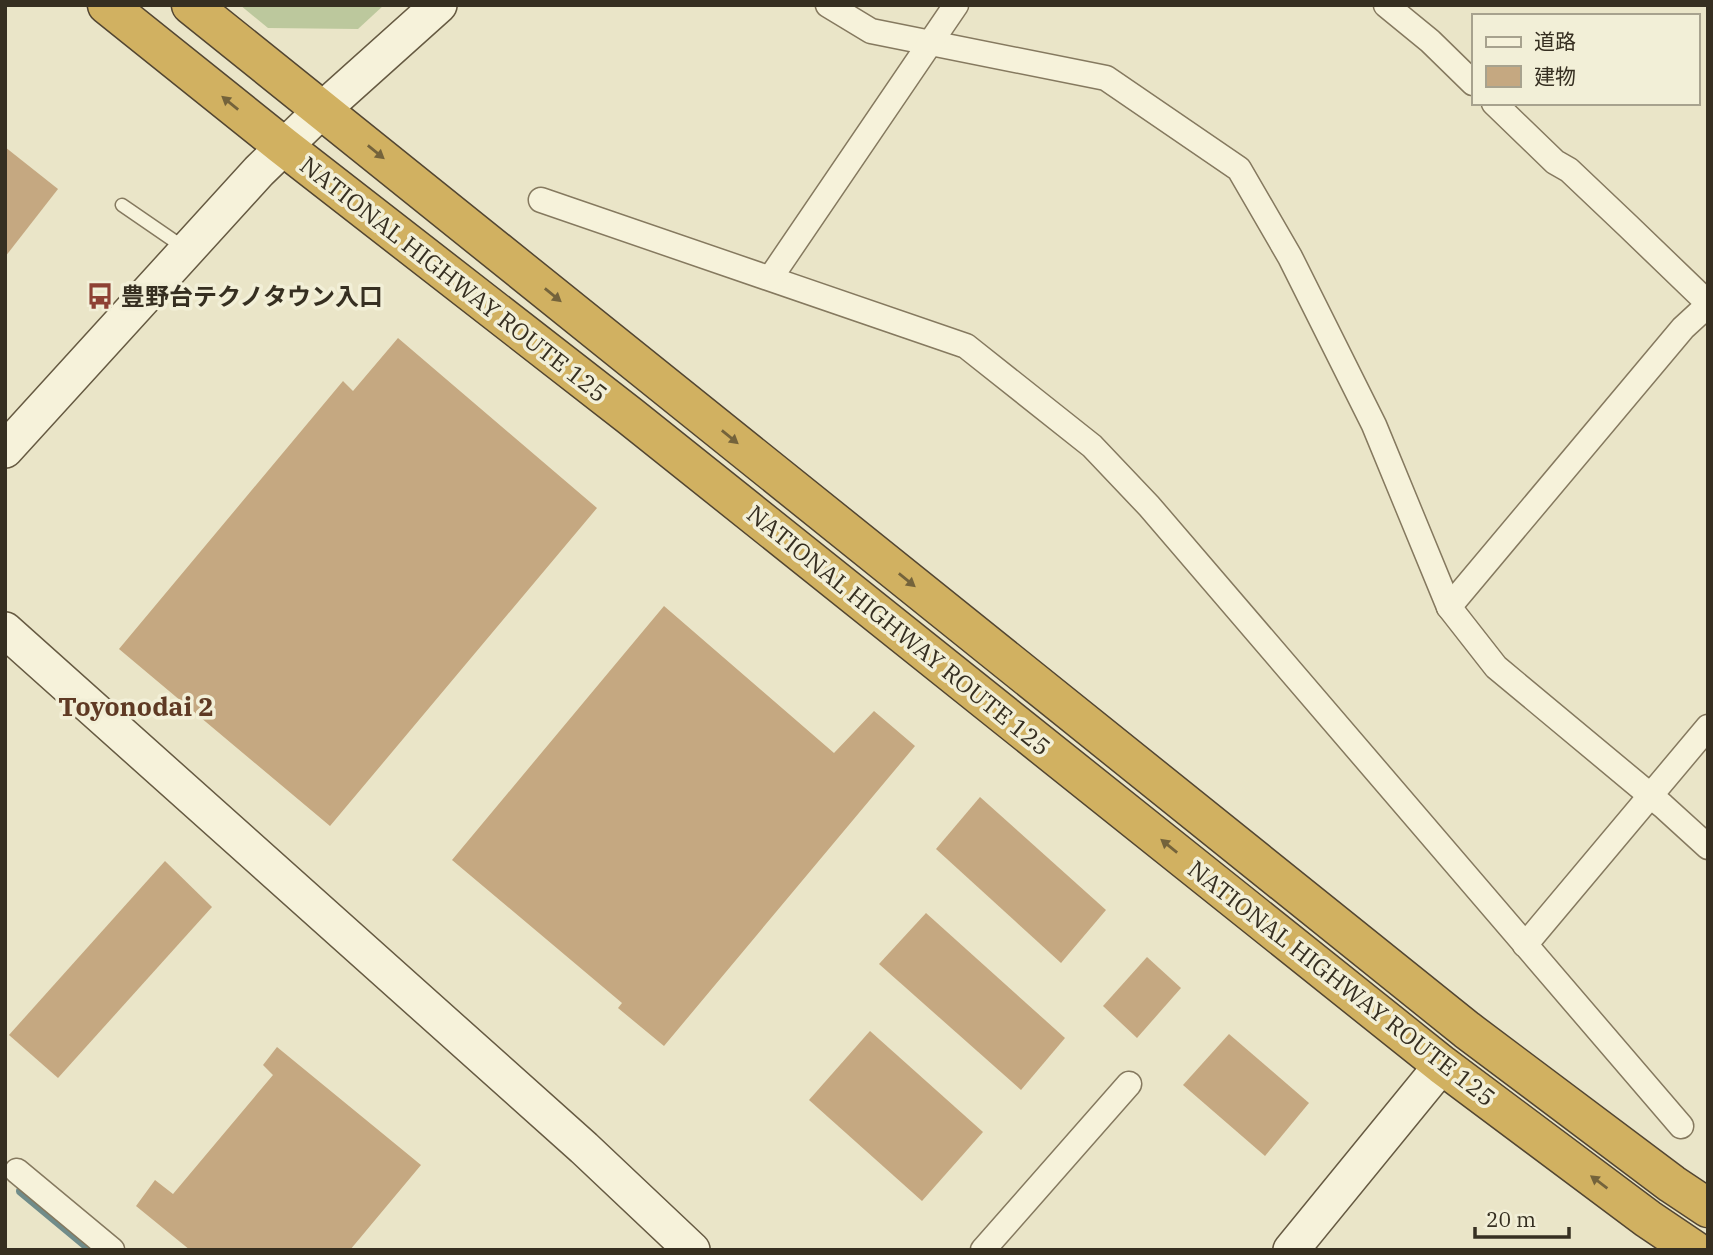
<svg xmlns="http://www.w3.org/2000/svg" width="1713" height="1255" font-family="'IBM Plex Serif','Noto Sans JP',serif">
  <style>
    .green { fill: #bcc89d }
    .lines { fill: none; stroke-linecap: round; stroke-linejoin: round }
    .stream { stroke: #708c8a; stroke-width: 10 }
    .building { fill: #c5a881 }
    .lane-casing { stroke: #85795f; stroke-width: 15 }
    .street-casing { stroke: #85795f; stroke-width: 27 }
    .secondary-casing { stroke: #665a42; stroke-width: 38 }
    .highway-casing { stroke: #534632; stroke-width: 41 }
    .lane { stroke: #f6f2da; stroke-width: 12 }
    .street { stroke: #f6f2da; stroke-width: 24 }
    .secondary { stroke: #f6f2da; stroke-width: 35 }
    .highway { stroke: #d1b161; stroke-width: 38 }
    .oneway { fill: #74633b }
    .labels { text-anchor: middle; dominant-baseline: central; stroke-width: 7; stroke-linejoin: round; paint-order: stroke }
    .street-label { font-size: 24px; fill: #362f21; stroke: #f2efd7 }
    .poi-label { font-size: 24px; font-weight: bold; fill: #362f21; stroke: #f2efd7; text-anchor: start }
    .neighbourhood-label { font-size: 26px; font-weight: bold; fill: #5f3a24; stroke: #f2efd7 }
  </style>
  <rect width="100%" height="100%" fill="#eae5c8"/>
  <polygon class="green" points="240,5 384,5 358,29 268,28"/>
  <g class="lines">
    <polyline class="stream" points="21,1191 92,1250"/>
  </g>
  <g class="building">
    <polygon points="5,147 58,189 5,257"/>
    <polygon points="398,338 597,508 330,826 119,649 343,381 353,391"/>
    <polygon points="664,606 834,753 874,711 915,746 664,1046 618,1008 622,1003 452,860"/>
    <polygon points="980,797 1106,910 1061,963 936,849"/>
    <polygon points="165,861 212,907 58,1078 9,1035"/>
    <polygon points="926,913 1065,1038 1021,1090 879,964"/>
    <polygon points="1147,957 1181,988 1137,1038 1103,1006"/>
    <polygon points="870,1031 983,1132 922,1201 809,1100"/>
    <polygon points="1229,1034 1309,1103 1265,1156 1183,1085"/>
    <polygon points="277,1047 421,1165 350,1250 190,1250 136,1206 155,1180 173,1194 273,1075 263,1065"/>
  </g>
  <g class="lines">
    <defs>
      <polyline id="lane" points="122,205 186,249"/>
      <g id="street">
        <polyline points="828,5 871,31 1106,78 1239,169 1290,257 1374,425 1449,607 1496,667 1663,806 1708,847"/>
        <polyline points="1386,5 1430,41 1473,83"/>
        <polyline points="1494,103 1555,162 1569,170 1627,225 1708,303"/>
        <polyline points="541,200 966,346 1092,446 1149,506 1681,1126"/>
        <polyline points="771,277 956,5"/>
        <polyline points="1449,607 1683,328 1708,305"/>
        <polyline points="1525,945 1708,727"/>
        <polyline points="17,1171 112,1250"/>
        <polyline points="983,1250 1129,1084"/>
      </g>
      <g id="secondary">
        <polyline points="5,450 259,171 322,110 439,5"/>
        <polyline points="5,630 584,1148 692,1250"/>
        <polyline points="1291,1250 1442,1065"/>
      </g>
      <g id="highway">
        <polyline points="107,5 283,146 630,416 1442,1065 1648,1219 1694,1250"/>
        <polyline points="191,5 1467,1030 1672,1184 1708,1208"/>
      </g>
    </defs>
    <use href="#lane" class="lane-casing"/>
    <use href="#street" class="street-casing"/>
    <use href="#secondary" class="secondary-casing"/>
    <use href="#highway" class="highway-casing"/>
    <use href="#lane" class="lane"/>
    <use href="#street" class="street"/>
    <use href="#secondary" class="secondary"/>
    <use href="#highway" class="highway"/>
  </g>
  <defs><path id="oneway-solid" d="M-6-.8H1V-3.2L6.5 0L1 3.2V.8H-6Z" transform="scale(1.75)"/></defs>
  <g class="oneway">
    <use href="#oneway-solid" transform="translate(230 103) rotate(-141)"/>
    <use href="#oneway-solid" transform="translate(376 152) rotate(39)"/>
    <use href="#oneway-solid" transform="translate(553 295) rotate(39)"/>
    <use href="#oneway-solid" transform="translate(730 437) rotate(39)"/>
    <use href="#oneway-solid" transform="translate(907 580) rotate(39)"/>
    <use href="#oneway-solid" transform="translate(1169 846) rotate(-141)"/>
    <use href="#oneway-solid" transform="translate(1599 1182) rotate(-143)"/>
  </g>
  <defs>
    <symbol id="bus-bare" viewBox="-9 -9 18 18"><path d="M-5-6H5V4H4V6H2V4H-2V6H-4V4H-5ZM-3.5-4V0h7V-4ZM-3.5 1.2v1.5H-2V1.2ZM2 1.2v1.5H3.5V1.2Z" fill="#8e4134" stroke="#f2efd7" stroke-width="2.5" paint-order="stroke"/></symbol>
  </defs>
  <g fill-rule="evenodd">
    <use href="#bus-bare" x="81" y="277" width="38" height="38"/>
  </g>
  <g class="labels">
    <g class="street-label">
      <text transform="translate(454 279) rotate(38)">NATIONAL HIGHWAY ROUTE 125</text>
      <text transform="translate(899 630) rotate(39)">NATIONAL HIGHWAY ROUTE 125</text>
      <text transform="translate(1342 983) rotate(38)">NATIONAL HIGHWAY ROUTE 125</text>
    </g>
    <g class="poi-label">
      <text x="121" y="296">豊野台テクノタウン入口</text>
    </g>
    <g class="neighbourhood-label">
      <text x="136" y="706">Toyonodai 2</text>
    </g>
  </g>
  <rect width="1713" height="1255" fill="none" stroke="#362f21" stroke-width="14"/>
  <rect x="1472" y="14" width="228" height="91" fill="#f2efd7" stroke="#a7a28e" stroke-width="2"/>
  <rect x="1486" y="37" width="35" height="10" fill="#f6f2da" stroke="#a7a28e" stroke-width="2"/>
  <text x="1534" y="49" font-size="21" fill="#362f21">道路</text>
  <rect x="1486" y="66" width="35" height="21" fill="#c5a881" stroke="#a7a28e" stroke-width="2"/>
  <text x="1534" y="84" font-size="21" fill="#362f21">建物</text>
  <path d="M1475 1227v10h94v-10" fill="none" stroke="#362f21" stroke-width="3.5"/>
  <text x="1486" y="1227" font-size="21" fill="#362f21" stroke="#f2efd7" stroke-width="5" paint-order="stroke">20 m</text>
</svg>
